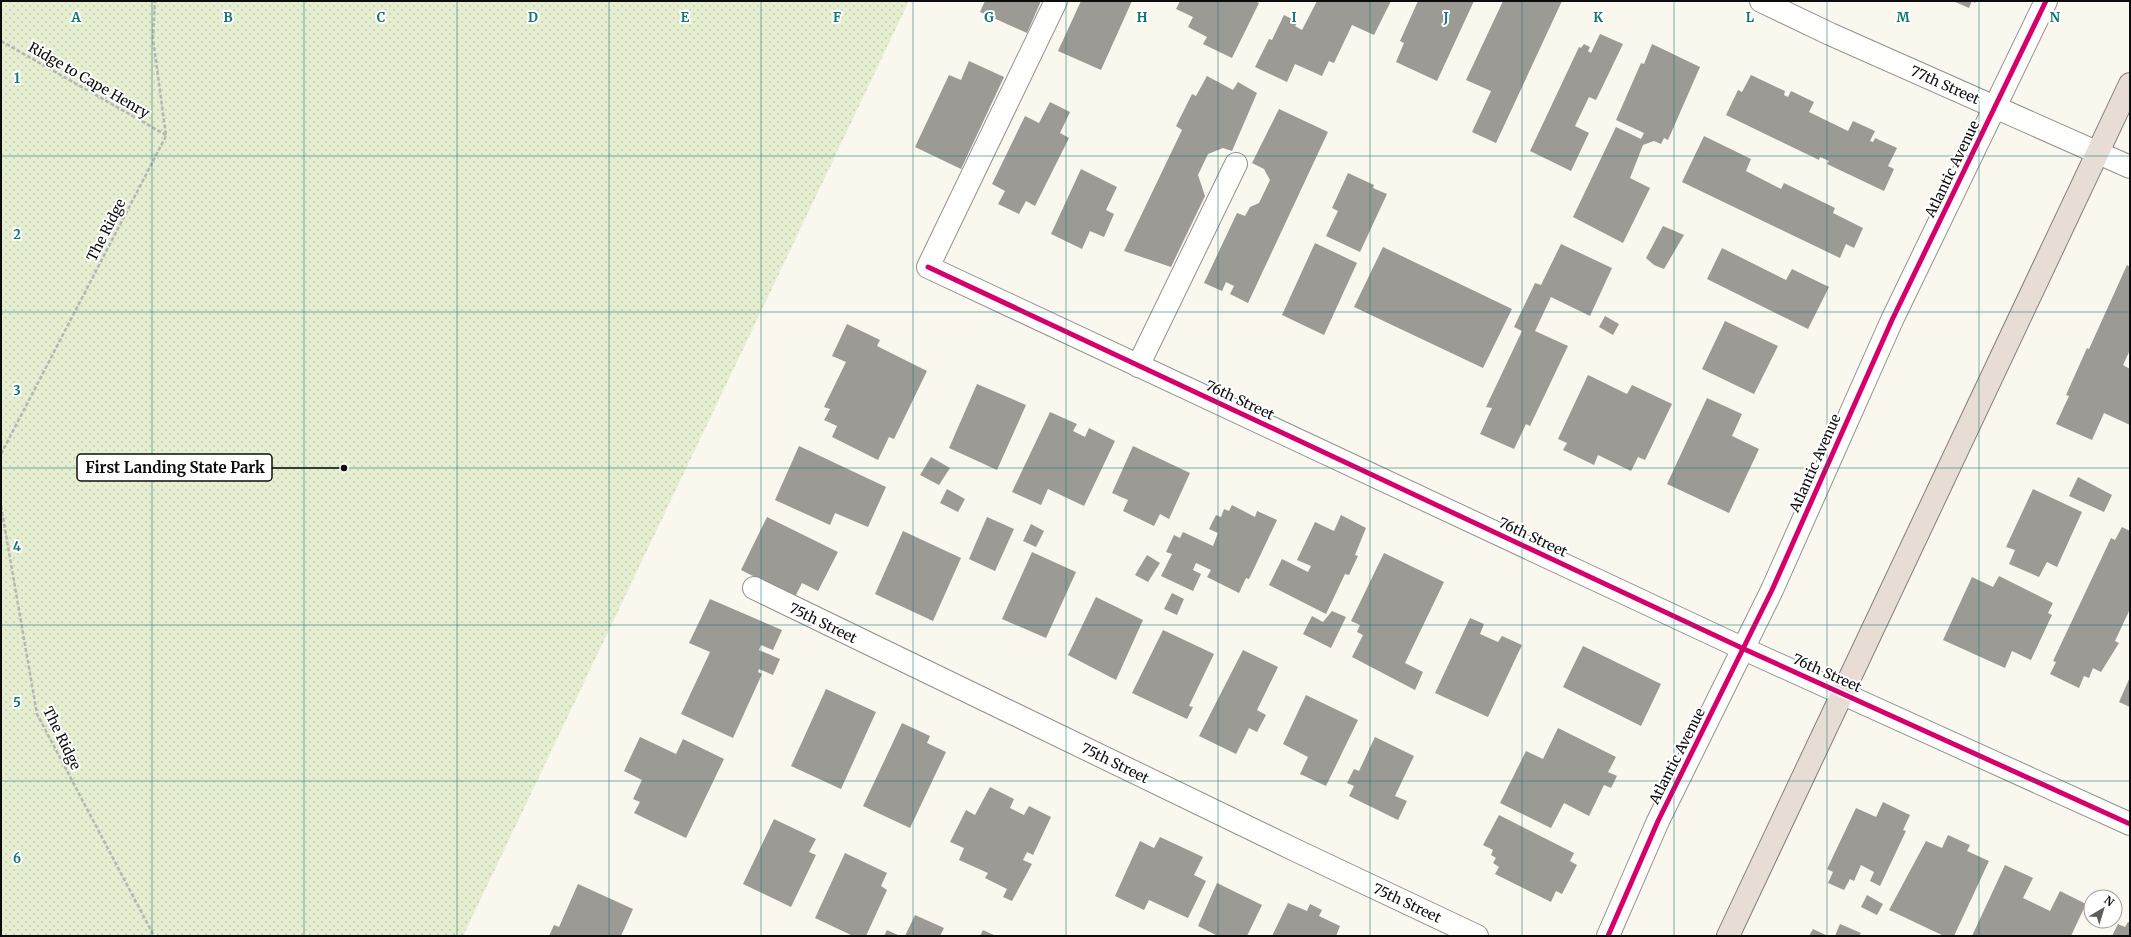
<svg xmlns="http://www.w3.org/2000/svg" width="2131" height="937" font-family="Merriweather,serif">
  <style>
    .park { fill: url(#park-dots) }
    .building { fill: #9c9a95 }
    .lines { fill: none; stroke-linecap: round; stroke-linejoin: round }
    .minor-casing { stroke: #93928e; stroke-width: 24 }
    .highway-casing { stroke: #807f7c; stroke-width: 24 }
    .path { stroke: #b7b6b5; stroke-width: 2.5; stroke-dasharray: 4 2; stroke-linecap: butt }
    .minor { stroke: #fefefd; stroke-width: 22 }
    .highway { stroke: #e8ddd5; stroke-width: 22 }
    .cycleway-casing { stroke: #fff; stroke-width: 8 }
    .cycleway { stroke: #d6006c; stroke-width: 5 }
    .grid { fill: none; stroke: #0f766e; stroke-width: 1; stroke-opacity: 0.55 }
    .labels { text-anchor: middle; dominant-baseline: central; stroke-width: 4; stroke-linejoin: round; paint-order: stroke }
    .street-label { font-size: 14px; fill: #0c0c0c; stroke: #fff }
    .grid-label { font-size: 13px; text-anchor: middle; font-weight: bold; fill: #0f766e; stroke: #fff; stroke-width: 4; stroke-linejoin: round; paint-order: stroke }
    .leader { fill: none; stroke: #0c0c0c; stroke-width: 1.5 }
    .callout-dot { fill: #0c0c0c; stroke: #fff; stroke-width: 1.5 }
    .callout { fill: #fff; stroke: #0c0c0c; stroke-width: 1.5 }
    .callout-label { font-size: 15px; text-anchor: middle; font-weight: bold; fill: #0c0c0c }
  </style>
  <defs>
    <pattern id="park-dots" width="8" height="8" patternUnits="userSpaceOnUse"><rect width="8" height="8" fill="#e5eed0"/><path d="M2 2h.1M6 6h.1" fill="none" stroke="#c3cbb1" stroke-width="1.8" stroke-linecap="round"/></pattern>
  </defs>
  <rect width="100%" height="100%" fill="#faf7ef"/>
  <polygon class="park" points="1,1 909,1 463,936 1,936"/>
  <g class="building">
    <polygon points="985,1 1041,1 1027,33 980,12"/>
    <polygon points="1081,1 1132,1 1101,70 1058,51"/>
    <polygon points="1180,1 1255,1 1259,3 1232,58 1203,44 1207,37 1188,27 1193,17 1176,9"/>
    <polygon points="1317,1 1391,1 1374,35 1352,25 1334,63 1329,61 1322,76 1295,64 1287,82 1255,67 1269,39 1272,40 1284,15 1298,22 1295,26 1302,30"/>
    <polygon points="1418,1 1474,1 1437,81 1396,62 1404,43 1400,41"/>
    <polygon points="1503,1 1562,1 1496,143 1472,132 1491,91 1466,80"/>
    <polygon points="1953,1 1976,1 1975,3 1972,1 1969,8"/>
    <polygon points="1600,34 1623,44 1596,100 1589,97 1575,126 1589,133 1571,171 1530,151 1579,47 1581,48 1584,44 1590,47 1588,51 1591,53"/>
    <polygon points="1652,44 1700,67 1668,140 1664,138 1661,144 1654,141 1643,145 1630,178 1650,188 1623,243 1573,217 1616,127 1641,139 1644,133 1616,120 1641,63 1644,64"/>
    <polygon points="969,61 1004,77 961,169 915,147 949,75 961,80"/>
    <polygon points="1751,75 1785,91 1784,95 1788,97 1791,91 1814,102 1809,112 1848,131 1853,121 1875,131 1870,141 1873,142 1875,138 1897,148 1888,166 1894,169 1884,191 1827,164 1829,161 1820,157 1819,160 1726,115 1738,90 1742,92"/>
    <polygon points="1207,76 1233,90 1238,82 1257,93 1232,151 1223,148 1208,154 1198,175 1205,196 1171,267 1124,251 1182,130 1176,126 1192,94 1196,96"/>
    <polygon points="1050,102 1070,112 1060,133 1069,138 1035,206 1026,201 1019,214 998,204 1005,191 992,184 1025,116 1039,123"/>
    <polygon points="1279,109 1328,132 1248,303 1230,294 1234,286 1226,282 1222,291 1204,283 1237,213 1245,216 1250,207 1259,203 1270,180 1264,169 1252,163"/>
    <polygon points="1704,136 1751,159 1746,171 1781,189 1784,183 1835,208 1833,213 1863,228 1854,248 1846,244 1840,258 1682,182"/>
    <polygon points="1081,169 1117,187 1106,210 1114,214 1104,237 1090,231 1082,249 1051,234"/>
    <polygon points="1348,173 1374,185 1373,188 1387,194 1360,252 1326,236 1338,211 1332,208"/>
    <polygon points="1663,226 1684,235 1664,269 1654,265 1646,258"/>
    <polygon points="1315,243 1357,263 1324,335 1282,315"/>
    <polygon points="1561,244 1612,268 1590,316 1551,297 1535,331 1568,346 1530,426 1526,424 1514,449 1480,434 1492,408 1486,407 1522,331 1514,327 1535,283 1541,285"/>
    <polygon points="1383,247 1512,309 1483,368 1354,307"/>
    <polygon points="1722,248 1786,280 1792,269 1829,287 1808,329 1707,279"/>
    <polygon points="2127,265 2130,267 2130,350 2123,365 2130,369 2130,425 2104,413 2092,440 2056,424 2069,396 2066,395 2087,348 2089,349"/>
    <polygon points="1605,316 1619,324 1613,335 1599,327"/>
    <polygon points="1725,321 1778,346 1754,394 1702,369"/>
    <polygon points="847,324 880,340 877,346 927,371 894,439 889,437 878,460 832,437 837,426 824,420 830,409 824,407 846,362 832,356"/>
    <polygon points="1588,375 1627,394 1632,385 1672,404 1645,460 1638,457 1631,471 1598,455 1594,465 1563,450 1567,443 1558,439"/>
    <polygon points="977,384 1026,405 997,470 949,448"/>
    <polygon points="1707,398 1742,414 1732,436 1759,449 1729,513 1667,484"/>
    <polygon points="1050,412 1077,424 1073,431 1085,437 1089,428 1115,441 1084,506 1048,489 1041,505 1012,492"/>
    <polygon points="799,446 886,487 868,527 835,513 830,525 775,500"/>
    <polygon points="1133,446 1190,473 1169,519 1160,514 1154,526 1123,511 1128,500 1112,493"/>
    <polygon points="931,457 950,468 939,485 920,475"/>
    <polygon points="2078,477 2112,495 2104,512 2069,496"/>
    <polygon points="947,489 965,499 958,512 940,503"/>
    <polygon points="2033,489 2082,512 2057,567 2047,562 2039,577 2009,564 2015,550 2006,547"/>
    <polygon points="1232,505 1255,517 1257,511 1277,520 1249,579 1246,578 1239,593 1207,577 1211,570 1196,563 1193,570 1201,574 1193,591 1161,576 1172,554 1166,552 1174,535 1180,538 1183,532 1213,546 1218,533 1209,529 1216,515 1221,517 1224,509 1229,511"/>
    <polygon points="1341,515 1366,528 1355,555 1358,556 1349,575 1345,574 1326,614 1269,585 1282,559 1308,572 1311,566 1297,560 1315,522 1334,531"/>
    <polygon points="767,517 838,552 818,591 802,583 795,597 741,570"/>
    <polygon points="987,517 1014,529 995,571 969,559"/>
    <polygon points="1031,524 1044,531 1036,547 1023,541"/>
    <polygon points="2122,527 2130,531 2130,609 2115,641 2119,643 2101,672 2093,668 2089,678 2084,676 2079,688 2050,674 2056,662 2053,661 2111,538 2115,540"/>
    <polygon points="903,531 961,558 933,621 875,594"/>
    <polygon points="1032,552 1076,572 1046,638 1002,619"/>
    <polygon points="1384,553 1444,582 1405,663 1423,672 1415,690 1352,657 1363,635 1357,632 1360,625 1351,621"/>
    <polygon points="1147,555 1160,563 1148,582 1135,575"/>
    <polygon points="1999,576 2053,603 2048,613 2052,615 2031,660 2012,651 2005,668 1943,640 1972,577 1993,587"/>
    <polygon points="1172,593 1184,599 1177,615 1164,609"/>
    <polygon points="1096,597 1143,620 1116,680 1068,655"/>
    <polygon points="710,599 782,630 773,650 761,645 759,650 780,659 773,675 759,669 758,672 762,674 733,738 681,714 710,652 689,643"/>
    <polygon points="1332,611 1346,617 1331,648 1303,634 1312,616 1323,622"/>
    <polygon points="1470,618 1484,624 1480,634 1498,642 1502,636 1522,645 1488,717 1435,693"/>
    <polygon points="1163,630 1214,654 1189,706 1193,707 1187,719 1132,693"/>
    <polygon points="1583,646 1661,684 1641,726 1563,687"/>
    <polygon points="1243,650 1278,667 1257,710 1266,715 1257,732 1249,728 1236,754 1199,736"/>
    <polygon points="2130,677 2130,707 2119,702"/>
    <polygon points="826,689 876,712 841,789 791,766"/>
    <polygon points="1306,695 1358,720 1326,786 1300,774 1308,757 1283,744"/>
    <polygon points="902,723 930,736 927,743 946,752 910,828 863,806"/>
    <polygon points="1558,728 1616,757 1608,772 1617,776 1611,788 1604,785 1589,816 1564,803 1551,828 1500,803 1526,751 1543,759"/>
    <polygon points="640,737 676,754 683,739 724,759 686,838 634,813 640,802 633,799 642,780 624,771"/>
    <polygon points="1375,737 1414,756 1395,796 1407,801 1398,820 1349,796 1354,786 1347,783 1354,769 1359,771"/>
    <polygon points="990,787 1014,799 1010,808 1024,815 1029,806 1051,817 1033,855 1027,852 1023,860 1032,864 1012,901 1003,897 1007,889 985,878 988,873 959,860 964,848 950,842 966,810 975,815"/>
    <polygon points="1883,802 1910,815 1903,830 1906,831 1880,886 1870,881 1874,872 1861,865 1854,881 1850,879 1844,890 1828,883 1833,872 1827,869 1856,808 1876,817"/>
    <polygon points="1499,815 1574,853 1570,861 1577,865 1562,894 1556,891 1551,902 1495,874 1499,867 1493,863 1496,858 1491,855 1493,850 1483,845"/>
    <polygon points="774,819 816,839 809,852 816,855 791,907 743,884"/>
    <polygon points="1948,835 1970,845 1967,851 1989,861 1954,936 1944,936 1889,910 1926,841 1942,848"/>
    <polygon points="1160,837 1203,857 1194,875 1206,881 1188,918 1149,900 1144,910 1115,896 1140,841 1154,848"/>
    <polygon points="845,853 887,873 881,886 887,890 866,936 853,936 815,918"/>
    <polygon points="2005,865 2033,878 2023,898 2050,911 2060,891 2086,904 2071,936 1972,936"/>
    <polygon points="1217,883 1262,905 1247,936 1218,936 1198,926"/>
    <polygon points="578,884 633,909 621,936 549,936 554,925 559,927"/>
    <polygon points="1867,895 1883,904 1877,915 1861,907"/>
    <polygon points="1288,903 1307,911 1310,904 1322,910 1319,916 1340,926 1336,936 1272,936"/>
    <polygon points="915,915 944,928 940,936 905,936"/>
    <polygon points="2128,922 2130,923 2130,936 2112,936 2118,924 2125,927"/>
    <polygon points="1840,924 1861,933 1859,936 1835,936"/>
    <polygon points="1813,929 1828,936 1809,936"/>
    <polygon points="887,930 900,936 884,936"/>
    <polygon points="983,930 996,936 980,936"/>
  </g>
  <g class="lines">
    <defs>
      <g id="minor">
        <polyline points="1056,1 928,267 1744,649 2130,824"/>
        <polyline points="1761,1 1830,34 2130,167"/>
        <polyline points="1138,366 1236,164"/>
        <polyline points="754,588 1295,850 1477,936"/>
        <polyline points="1608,936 1658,821 1772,590 1892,320 2046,1"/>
      </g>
      <polyline id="highway" points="1728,936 2130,84"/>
    </defs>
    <use href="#minor" class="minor-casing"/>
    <use href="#highway" class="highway-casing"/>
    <g class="path">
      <polyline points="1,41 166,135"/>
      <polyline points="1,454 166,136 153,39 155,1"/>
      <polyline points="1,506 37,714 154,936"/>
    </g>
    <use href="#minor" class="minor"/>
    <use href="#highway" class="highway"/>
    <defs>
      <g id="cycleway">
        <polyline points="928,267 1744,649 2130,824"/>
        <polyline points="1608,936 1658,821 1772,590 1892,320 2046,1"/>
      </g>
    </defs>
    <use href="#cycleway" class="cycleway-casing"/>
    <use href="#cycleway" class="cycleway"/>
  </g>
  <path class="grid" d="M152,1V936M304,1V936M457,1V936M609,1V936M761,1V936M913,1V936M1066,1V936M1218,1V936M1370,1V936M1522,1V936M1674,1V936M1827,1V936M1979,1V936M1,156H2130M1,312H2130M1,468H2130M1,625H2130M1,781H2130"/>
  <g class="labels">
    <g class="street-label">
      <text transform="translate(89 80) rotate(30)">Ridge to Cape Henry</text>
      <text transform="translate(1945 85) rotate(24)">77th Street</text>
      <text transform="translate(1952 169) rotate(-64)">Atlantic Avenue</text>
      <text transform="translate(106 230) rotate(-63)">The Ridge</text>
      <text transform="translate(1240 400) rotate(25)">76th Street</text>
      <text transform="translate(1815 463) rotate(-66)">Atlantic Avenue</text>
      <text transform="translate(1533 537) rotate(25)">76th Street</text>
      <text transform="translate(823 623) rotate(26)">75th Street</text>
      <text transform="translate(1827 673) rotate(24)">76th Street</text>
      <text transform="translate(62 738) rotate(64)">The Ridge</text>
      <text transform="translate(1677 756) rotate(-63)">Atlantic Avenue</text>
      <text transform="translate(1115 763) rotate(26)">75th Street</text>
      <text transform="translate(1407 903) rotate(25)">75th Street</text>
    </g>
  </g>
  <g class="grid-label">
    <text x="76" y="22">A</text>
    <text x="228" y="22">B</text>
    <text x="381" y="22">C</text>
    <text x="533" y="22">D</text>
    <text x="685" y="22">E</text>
    <text x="837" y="22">F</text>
    <text x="989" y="22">G</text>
    <text x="1142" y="22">H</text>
    <text x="1294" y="22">I</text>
    <text x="1446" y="22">J</text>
    <text x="1598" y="22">K</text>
    <text x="1750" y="22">L</text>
    <text x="1903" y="22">M</text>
    <text x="2055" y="22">N</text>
    <text x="17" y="83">1</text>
    <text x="17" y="239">2</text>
    <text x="17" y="395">3</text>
    <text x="17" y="551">4</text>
    <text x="17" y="707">5</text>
    <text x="17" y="863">6</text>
  </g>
  <path class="leader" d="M344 468L272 468"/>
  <circle class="callout-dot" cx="344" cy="468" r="4"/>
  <rect class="callout" x="77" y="454" width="195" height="27" rx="4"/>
  <g class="callout-label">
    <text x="175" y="473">First Landing State Park</text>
  </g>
  <rect width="2131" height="937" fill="none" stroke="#0c0c0c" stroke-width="4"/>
  <g transform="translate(2103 909) rotate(38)"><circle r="19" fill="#ffffff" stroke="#9e9e9e"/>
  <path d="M0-3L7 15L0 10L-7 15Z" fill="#5f5e5b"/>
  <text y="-6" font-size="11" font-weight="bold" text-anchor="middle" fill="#0c0c0c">N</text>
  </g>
</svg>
